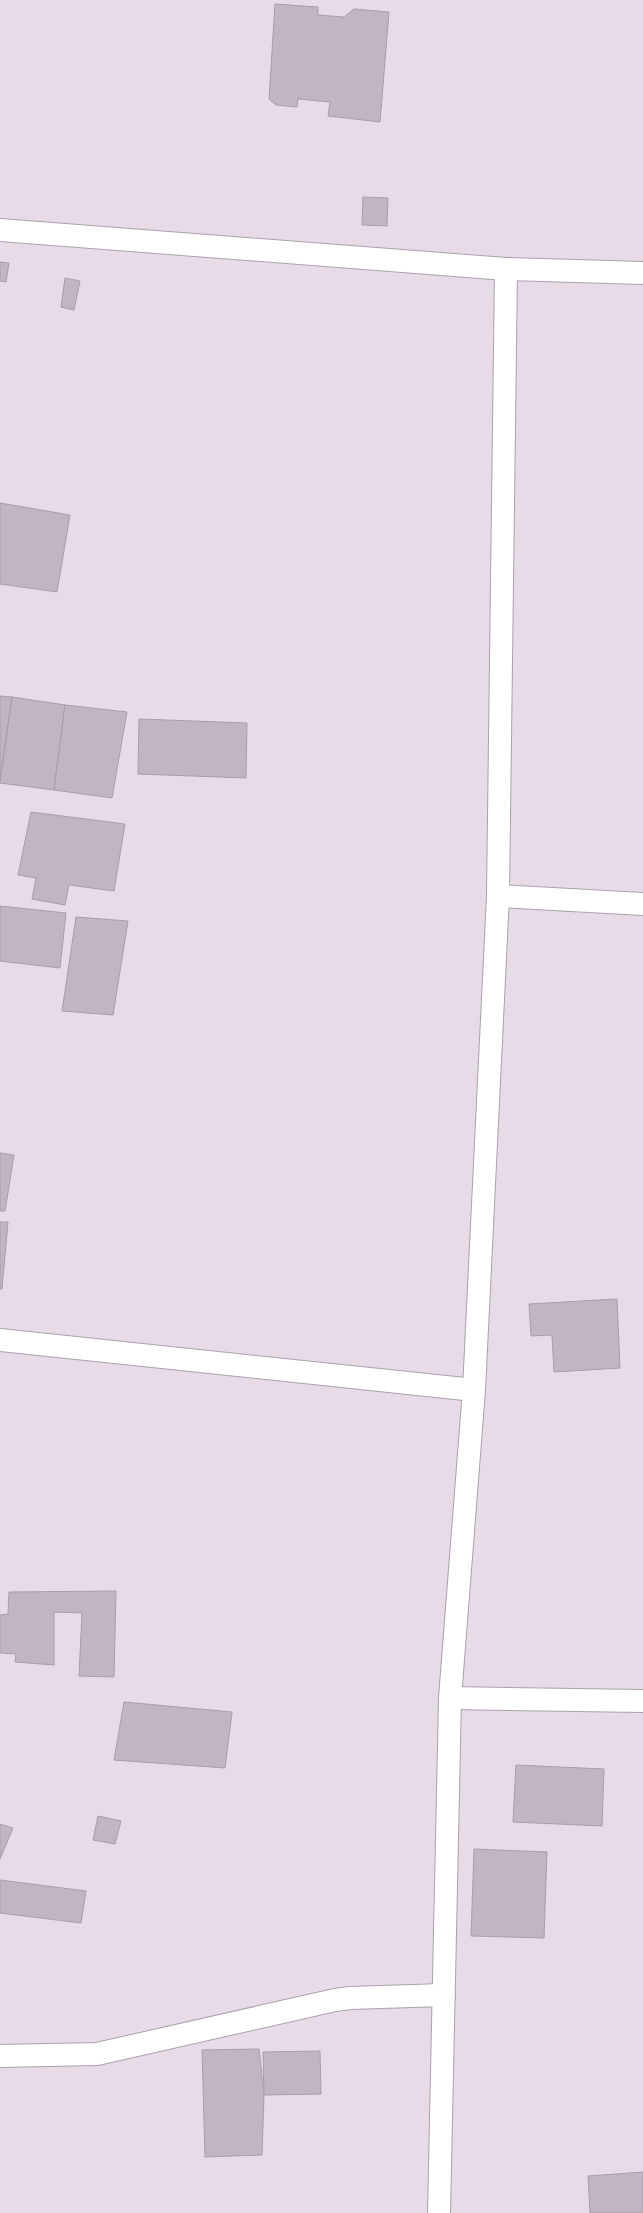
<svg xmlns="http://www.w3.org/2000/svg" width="643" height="2213" font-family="Roboto,sans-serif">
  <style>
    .building { fill: #c0b6c2; stroke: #a89ea9 }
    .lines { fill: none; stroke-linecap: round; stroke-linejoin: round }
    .minor-casing { stroke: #aba1ad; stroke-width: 24 }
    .minor { stroke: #fff; stroke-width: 22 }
  </style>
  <rect width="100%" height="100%" fill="#e6dbe7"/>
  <g class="building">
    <polygon points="275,4 318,7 318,15 344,17 354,9 389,12 380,122 328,116 330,102 298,99 297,107 276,105 269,99"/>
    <polygon points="363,197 388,198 387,226 362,225"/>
    <polygon points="0,262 9,263 6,282 0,281"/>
    <polygon points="65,278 80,281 74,310 61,307"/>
    <polygon points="0,503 70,515 57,592 0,584"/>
    <polygon points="0,696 12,697 0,779"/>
    <polygon points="12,697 65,705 54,790 0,783"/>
    <polygon points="65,705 127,712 112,798 54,790"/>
    <polygon points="139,719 247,723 246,778 138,774"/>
    <polygon points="31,812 125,824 114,891 69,885 65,905 32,899 36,878 18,875"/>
    <polygon points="0,906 66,913 60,968 0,961"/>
    <polygon points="76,917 128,921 113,1015 62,1011"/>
    <polygon points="0,1153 14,1155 5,1211 0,1211"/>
    <polygon points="0,1222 8,1222 2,1289 0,1289"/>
    <polygon points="617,1299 620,1368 554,1372 552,1335 531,1336 529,1304"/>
    <polygon points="116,1591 114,1677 79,1676 82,1613 54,1612 54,1665 15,1662 16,1654 0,1653 0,1615 8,1614 9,1592"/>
    <polygon points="124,1702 232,1712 225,1768 114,1760"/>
    <polygon points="516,1765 604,1769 602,1826 513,1822"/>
    <polygon points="98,1816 121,1821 115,1844 93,1840"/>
    <polygon points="0,1824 13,1828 0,1859"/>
    <polygon points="474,1849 547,1852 544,1938 471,1936"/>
    <polygon points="0,1880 86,1891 81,1923 0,1913"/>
    <polygon points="259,2049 264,2095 262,2155 205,2157 202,2050"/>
    <polygon points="320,2051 321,2094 264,2095 263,2052"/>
    <polygon points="643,2172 643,2213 590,2213 588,2176"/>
  </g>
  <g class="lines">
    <defs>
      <g id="minor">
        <polyline points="0,230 506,269 643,273"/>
        <polyline points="498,896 643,904"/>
        <polyline points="0,1340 474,1390"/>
        <polyline points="450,1698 643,1701"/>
        <polyline points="0,2056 97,2054 335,2000 350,1998 444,1995"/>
        <polyline points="439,2213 450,1698 474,1390 498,896 506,269"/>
      </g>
    </defs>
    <use href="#minor" class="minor-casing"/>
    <use href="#minor" class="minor"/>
  </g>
</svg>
